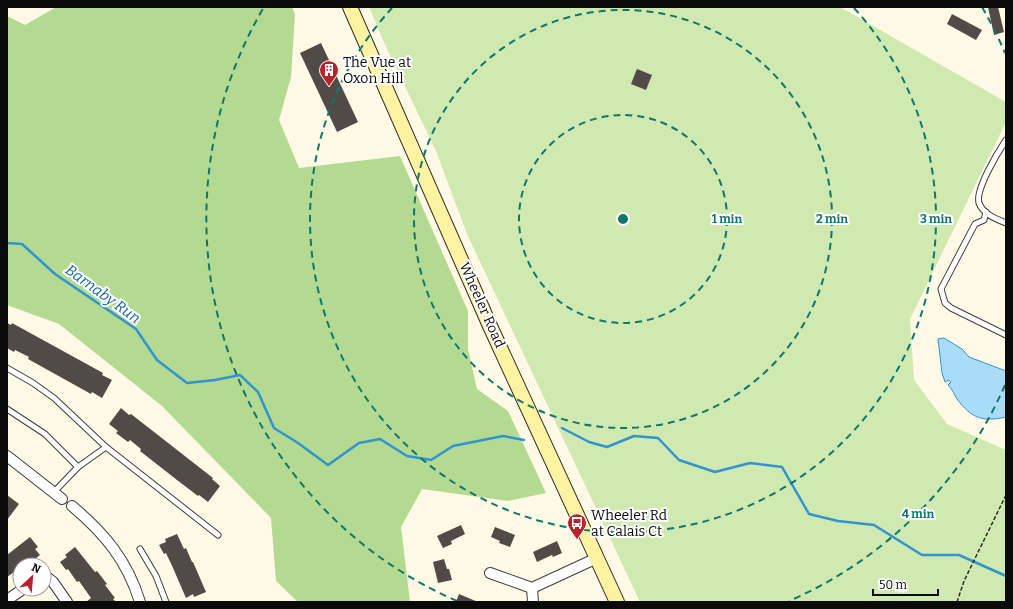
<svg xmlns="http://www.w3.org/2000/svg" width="1013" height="609" font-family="Bitter,serif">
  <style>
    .green { fill: #cfe9b1 }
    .forest { fill: #b3da90 }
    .water { fill: #aadcf7; stroke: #3094cf }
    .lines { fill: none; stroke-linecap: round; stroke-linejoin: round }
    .stream { stroke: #3094cf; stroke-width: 2.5 }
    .building { fill: #524a46 }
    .service-casing { stroke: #3d3d3d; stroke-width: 7 }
    .minor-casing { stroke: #3d3d3d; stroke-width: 12 }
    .secondary-casing { stroke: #2c2c2c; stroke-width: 16 }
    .path { stroke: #2c2c2c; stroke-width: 1.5; stroke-dasharray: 4 2; stroke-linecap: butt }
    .service { stroke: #fff; stroke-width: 5 }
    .minor { stroke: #fff; stroke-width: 10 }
    .secondary { stroke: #fff2a1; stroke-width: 14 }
    .ring { fill: none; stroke: #0f766e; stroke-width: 2; stroke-dasharray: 7 5 }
    .labels { text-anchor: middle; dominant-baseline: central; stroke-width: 4; stroke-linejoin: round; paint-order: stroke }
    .poi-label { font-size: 14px; fill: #0a0a0a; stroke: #fff; text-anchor: start }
    .street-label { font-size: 14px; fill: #0a0a0a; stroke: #fff }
    .water-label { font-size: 15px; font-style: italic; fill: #13639c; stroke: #fff }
    .centre { fill: #0f766e; stroke: #fff; stroke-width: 2 }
    .ring-label { font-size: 12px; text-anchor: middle; font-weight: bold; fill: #0f766e; stroke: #fff; stroke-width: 4; stroke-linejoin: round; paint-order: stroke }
  </style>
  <rect width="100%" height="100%" fill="#fff9e6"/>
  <polygon class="green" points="369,7 840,7 1006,102 1006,122 910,319 914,380 947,424 1006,450 1006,602 640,602 467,234 436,151 386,47"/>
  <polygon class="forest" points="56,7 292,7 295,14 291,77 279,120 299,168 400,156 468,311 468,349 477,389 508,411 546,493 508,501 422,489 401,527 410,602 298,602 276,581 271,518 162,406 59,324 7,305 7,16 25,25"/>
  <path class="water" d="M944,338L962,349L969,357L1006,371V417C983,422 972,419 957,399C954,395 953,390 949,386L948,385L951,382L949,380L945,382L942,373L938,339Z"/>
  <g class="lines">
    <g class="stream">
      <polyline points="7,243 22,244 55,274 136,329 157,360 187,383 215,380 240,375 258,392 274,428 298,443 328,465 359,443 380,439 407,456 431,460 453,446 503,436 524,440"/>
      <polyline points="562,428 589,442 607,447 634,436 658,438 679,460 715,472 750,463 782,467 809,514 838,521 874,525 922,555 959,555 1006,576"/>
    </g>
  </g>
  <g class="building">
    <polygon points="988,7 998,7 1004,32 994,35"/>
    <polygon points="952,14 982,30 976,40 947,24"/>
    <polygon points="321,43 358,122 337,132 300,53"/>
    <polygon points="637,69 652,75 646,90 631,84"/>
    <polygon points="7,323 11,325 12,323 103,373 102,375 112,380 102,398 92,392 91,394 28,359 29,357 15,350 14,352 7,348"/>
    <polygon points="121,408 129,415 131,414 213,478 212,479 220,486 208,502 199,495 198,496 177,480 140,451 141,449 130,440 128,442 116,433 118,431 109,424"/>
    <polygon points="7,495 19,504 7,520"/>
    <polygon points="461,525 465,534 451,541 452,544 443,548 437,536"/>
    <polygon points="495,527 515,535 510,547 499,543 500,541 491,537"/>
    <polygon points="177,534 184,549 186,548 192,562 193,562 206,592 194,597 193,594 186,598 173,568 166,553 164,554 159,545 166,542 165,539"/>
    <polygon points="30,537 38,547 35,549 40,555 27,565 20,565 20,568 7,577 7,555"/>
    <polygon points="557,541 562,553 553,557 552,555 537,562 533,552"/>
    <polygon points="75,547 95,572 97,571 107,584 105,585 115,598 113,599 116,602 86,602 91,598 79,581 77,582 68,569 66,570 60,562 67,557 65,555"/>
    <polygon points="444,559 447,569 449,569 452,580 438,583 433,562"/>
    <polygon points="459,594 478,602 456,602"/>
  </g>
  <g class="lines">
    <defs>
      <g id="service">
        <path d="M1006,140C998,152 975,190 979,203C983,214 996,219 1006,223"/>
        <polyline points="986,212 984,220 975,224 941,289 945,303 951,308 1006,335"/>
        <polyline points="7,368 33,383 54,398 106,447 218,535"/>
        <polyline points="7,409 45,434 78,467"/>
        <polyline points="53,493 78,467 106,447"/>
        <polyline points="140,549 156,576 166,602"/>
      </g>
      <g id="minor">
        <polyline points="7,456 62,499"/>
        <path d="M72,506C105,534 127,560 140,602"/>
        <polyline points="490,573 532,588 597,558"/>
        <polyline points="44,575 53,582 67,602"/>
        <polyline points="532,588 533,602"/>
        <polyline points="7,600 23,589"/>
      </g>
      <polyline id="secondary" points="350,7 490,326 617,602"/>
    </defs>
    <use href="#service" class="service-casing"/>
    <use href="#minor" class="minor-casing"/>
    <use href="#secondary" class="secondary-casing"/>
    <polyline class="path" points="957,602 964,581 1006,495"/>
    <use href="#service" class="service"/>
    <use href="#minor" class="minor"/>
    <use href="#secondary" class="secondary"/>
  </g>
  <g class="ring">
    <circle cx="623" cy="219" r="104"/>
    <circle cx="623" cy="219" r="209"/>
    <path d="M854 8A313 313 0 1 1 392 8"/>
    <path d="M1005 385A417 417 0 0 1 789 601M457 601A417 417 0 0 1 264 7M982 7A417 417 0 0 1 1005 53"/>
  </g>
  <defs>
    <symbol id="building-pin" viewBox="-11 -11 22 30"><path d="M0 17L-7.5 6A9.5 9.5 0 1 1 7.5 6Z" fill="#bb212c" stroke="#fff"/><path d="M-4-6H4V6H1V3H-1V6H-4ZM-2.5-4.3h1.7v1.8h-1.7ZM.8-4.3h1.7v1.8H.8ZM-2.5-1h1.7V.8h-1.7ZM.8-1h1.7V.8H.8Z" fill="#fff"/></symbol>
    <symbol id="bus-pin" viewBox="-11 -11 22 30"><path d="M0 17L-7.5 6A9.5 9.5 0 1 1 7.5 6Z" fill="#bb212c" stroke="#fff"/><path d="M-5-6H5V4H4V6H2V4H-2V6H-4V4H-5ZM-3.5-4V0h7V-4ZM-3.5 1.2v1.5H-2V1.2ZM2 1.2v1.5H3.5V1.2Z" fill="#fff"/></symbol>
  </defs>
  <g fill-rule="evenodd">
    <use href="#building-pin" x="318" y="59" width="22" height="30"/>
    <use href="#bus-pin" x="566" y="512" width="22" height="30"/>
  </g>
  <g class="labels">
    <g class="poi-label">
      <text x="343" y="62">The Vue at<tspan x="343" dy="16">Oxon Hill</tspan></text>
      <text x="591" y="515">Wheeler Rd<tspan x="591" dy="16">at Calais Ct</tspan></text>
    </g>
    <g class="street-label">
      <text transform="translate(482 305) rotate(66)">Wheeler Road</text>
    </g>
    <g class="water-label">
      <text transform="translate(103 294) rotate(36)">Barnaby Run</text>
    </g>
  </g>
  <circle cx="623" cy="219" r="6" class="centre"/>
  <g class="ring-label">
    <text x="727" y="223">1 min</text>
    <text x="832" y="223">2 min</text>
    <text x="936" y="223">3 min</text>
    <text x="918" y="518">4 min</text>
  </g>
  <rect width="1013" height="609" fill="none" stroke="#0a0a0a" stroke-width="16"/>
  <g transform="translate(32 577) rotate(26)"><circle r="19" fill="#ffffff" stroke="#9d9d9d"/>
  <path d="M0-3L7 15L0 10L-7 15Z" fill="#bb212c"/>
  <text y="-6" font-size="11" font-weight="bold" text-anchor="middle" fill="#0a0a0a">N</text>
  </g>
  <path d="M873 589v6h65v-6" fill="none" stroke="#0a0a0a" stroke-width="2"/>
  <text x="879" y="589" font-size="12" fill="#0a0a0a" stroke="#ffffff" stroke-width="3" paint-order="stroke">50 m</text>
</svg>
